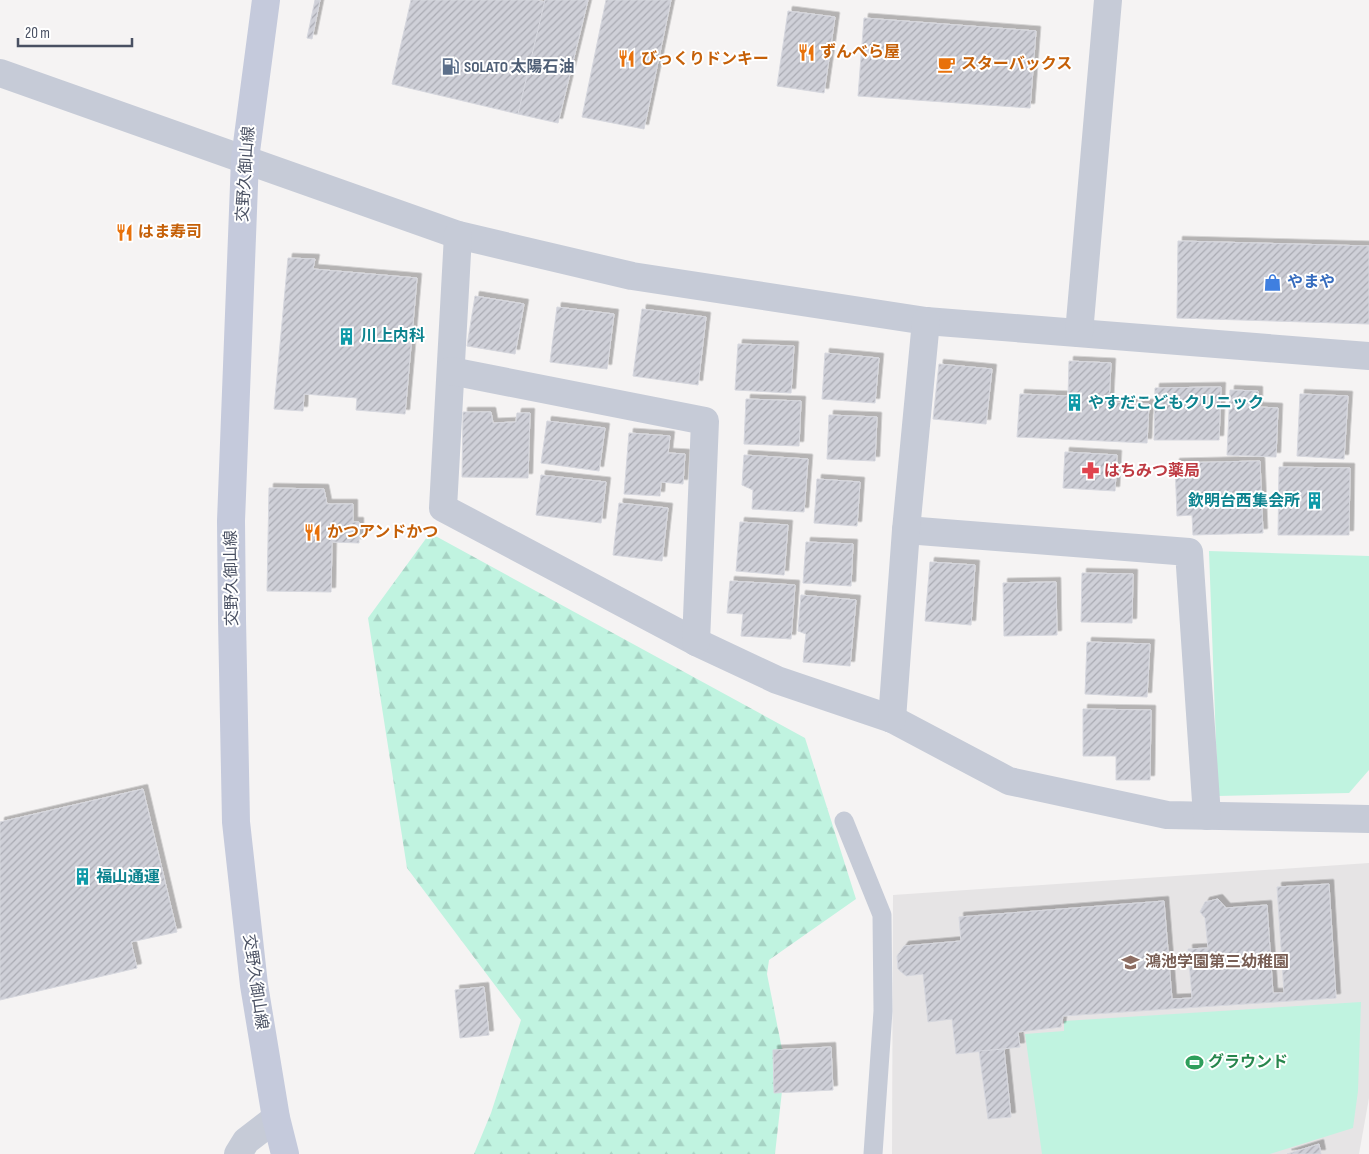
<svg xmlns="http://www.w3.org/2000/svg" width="1369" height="1154" font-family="'Sofia Sans Condensed','Noto Sans JP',sans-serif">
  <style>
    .education { fill: #e6e4e5 }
    .forest { fill: url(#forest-firs) }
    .park { fill: #c0f3e0 }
    .building { fill: url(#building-hatch); stroke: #d6d7de; filter: url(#shadow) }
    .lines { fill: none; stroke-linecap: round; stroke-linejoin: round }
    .lane { stroke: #c6cbd7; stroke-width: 19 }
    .street { stroke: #c6cbd7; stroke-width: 28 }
    .secondary { stroke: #c5cadc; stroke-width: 28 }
    .labels { text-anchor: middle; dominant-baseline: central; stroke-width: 4; stroke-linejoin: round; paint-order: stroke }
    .food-label { font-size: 16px; font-weight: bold; fill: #c56008; stroke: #fff; text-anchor: start }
    .service-label { font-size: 16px; font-weight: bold; fill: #4e5e75; stroke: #fff; text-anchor: start }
    .street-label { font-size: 16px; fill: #495062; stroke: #fff }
    .shop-label { font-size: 16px; font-weight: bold; fill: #366cbe; stroke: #fff; text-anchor: start }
    .culture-label { font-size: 16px; font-weight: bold; fill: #0d838f; stroke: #fff; text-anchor: start }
    .health-label { font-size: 16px; font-weight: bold; fill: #be3a42; stroke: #fff; text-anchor: start }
    .education-label { font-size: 16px; font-weight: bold; fill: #785e54; stroke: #fff; text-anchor: start }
    .leisure-label { font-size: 16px; font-weight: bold; fill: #27864d; stroke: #fff; text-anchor: start }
  </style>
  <defs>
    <pattern id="forest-firs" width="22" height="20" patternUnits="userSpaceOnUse" patternTransform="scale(1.25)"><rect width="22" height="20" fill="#c0f3e0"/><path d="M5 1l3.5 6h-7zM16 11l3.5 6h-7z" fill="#a6d2c3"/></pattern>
    <pattern id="building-hatch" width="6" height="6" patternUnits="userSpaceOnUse" patternTransform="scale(1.25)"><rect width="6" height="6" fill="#cfd0d8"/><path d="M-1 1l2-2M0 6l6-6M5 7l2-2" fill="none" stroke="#aaabb3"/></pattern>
    <filter id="shadow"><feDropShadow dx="4.5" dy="-4.5" stdDeviation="0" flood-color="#0004"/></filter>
  </defs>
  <rect width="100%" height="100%" fill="#f5f3f3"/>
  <polygon class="education" points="1369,863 1369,1098 1359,1154 892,1154 893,895"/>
  <polygon class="forest" points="430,533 805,738 856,899 769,960 767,974 785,1064 775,1154 474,1154 491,1113 521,1020 407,868 368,618"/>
  <g class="park">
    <polygon points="1209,551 1369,556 1369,770 1349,793 1218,796"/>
    <polygon points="1361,1002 1358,1091 1353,1128 1270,1154 1042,1154 1025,1034 1064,1031 1064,1021"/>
  </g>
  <g class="building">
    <polygon points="315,0 320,0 312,39 307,38"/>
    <polygon points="411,0 537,0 545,2 518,114 392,84"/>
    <polygon points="545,0 588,0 558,123 518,114"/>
    <polygon points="606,0 671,0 644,129 582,117"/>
    <polygon points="788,11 835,17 824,93 777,86"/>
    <polygon points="864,18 1036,31 1030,108 858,96"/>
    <polygon points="1178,241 1369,246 1369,324 1177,318"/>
    <polygon points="288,258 315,259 313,269 417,278 405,414 356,410 357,398 304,394 303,411 274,409"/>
    <polygon points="475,296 524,304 515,354 467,346"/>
    <polygon points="557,307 614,314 607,369 550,362"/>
    <polygon points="642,309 706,317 698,385 633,376"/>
    <polygon points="738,344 794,346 791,393 735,390"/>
    <polygon points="825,353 879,358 875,403 822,399"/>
    <polygon points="1069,361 1111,363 1109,402 1149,404 1147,443 1017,437 1020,394 1068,396"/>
    <polygon points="939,364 992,369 986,424 933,419"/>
    <polygon points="1221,387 1219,440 1154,440 1155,388"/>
    <polygon points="1230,390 1258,391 1258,407 1278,408 1276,457 1227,455"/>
    <polygon points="1300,394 1348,396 1344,459 1297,456"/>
    <polygon points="746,399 801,401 799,446 744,444"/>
    <polygon points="463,412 491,412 493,423 516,422 517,413 530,413 528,478 462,477"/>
    <polygon points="829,415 877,417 875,461 827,459"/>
    <polygon points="547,421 605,428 599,471 541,463"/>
    <polygon points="629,433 670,436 668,453 685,454 683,484 661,482 660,496 624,494"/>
    <polygon points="1065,452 1117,455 1115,491 1063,488"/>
    <polygon points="744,455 808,459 804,512 752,509 753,490 742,485"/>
    <polygon points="1260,461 1263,533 1193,535 1192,515 1177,516 1175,463"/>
    <polygon points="1279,467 1350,468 1349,535 1278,535"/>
    <polygon points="541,475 606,482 601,523 536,515"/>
    <polygon points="817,479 860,482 857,526 814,523"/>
    <polygon points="269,488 324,489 327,504 353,504 353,522 359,522 359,543 332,542 331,592 267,591"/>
    <polygon points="619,503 668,508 662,561 613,555"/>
    <polygon points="740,522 788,525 784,575 736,571"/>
    <polygon points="806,542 853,544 851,586 803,583"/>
    <polygon points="930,562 975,565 971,625 925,621"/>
    <polygon points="1082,573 1133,574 1132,623 1081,622"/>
    <polygon points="730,581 795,585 791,639 741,636 743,614 727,613"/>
    <polygon points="1056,582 1057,635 1004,636 1003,583"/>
    <polygon points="801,595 856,600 850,666 803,662 806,634 798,631"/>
    <polygon points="1087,642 1150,644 1147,697 1085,694"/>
    <polygon points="1083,709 1151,710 1150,780 1116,780 1116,756 1083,756"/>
    <polygon points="143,789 177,932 131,942 137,968 0,1000 0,822"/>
    <polygon points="1329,884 1336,998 1063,1016 1061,1027 1018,1032 1020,1047 956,1054 952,1019 928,1022 923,974 906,976 898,969 897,956 904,946 961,941 959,917 1164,901 1172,999 1192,998 1188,949 1208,948 1205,918 1200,912 1205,902 1218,899 1226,908 1267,905 1273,993 1284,993 1277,887"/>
    <polygon points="484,987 489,1035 460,1038 455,990"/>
    <polygon points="831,1047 833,1090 774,1093 773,1050"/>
    <polygon points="1004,1049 1011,1117 988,1119 979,1051"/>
    <polygon points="1319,1144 1321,1154 1287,1154"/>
  </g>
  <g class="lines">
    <polyline class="lane" points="844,821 882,915 883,1011 873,1154"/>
    <g class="street">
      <polyline points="0,73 458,235 632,276 926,321 1369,356"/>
      <polyline points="458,235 443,508 696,642 777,680 892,719 1009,781 1167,815 1369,819"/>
      <polyline points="1079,333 1108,0"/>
      <polyline points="451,371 705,421 696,642"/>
      <polyline points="906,530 1189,552 1207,816"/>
      <polyline points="892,719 906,530 926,321"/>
      <polyline points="238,1154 246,1141 276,1118"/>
    </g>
    <polyline class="secondary" points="266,0 245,159 231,521 232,619 236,822 254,985 276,1118 285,1154"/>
  </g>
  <defs>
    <symbol id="restaurant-bare" viewBox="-9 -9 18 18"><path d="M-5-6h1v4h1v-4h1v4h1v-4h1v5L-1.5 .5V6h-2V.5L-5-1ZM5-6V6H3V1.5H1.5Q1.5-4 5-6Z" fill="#e8710a" stroke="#fff" stroke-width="2.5" paint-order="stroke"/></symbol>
    <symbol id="cafe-bare" viewBox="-9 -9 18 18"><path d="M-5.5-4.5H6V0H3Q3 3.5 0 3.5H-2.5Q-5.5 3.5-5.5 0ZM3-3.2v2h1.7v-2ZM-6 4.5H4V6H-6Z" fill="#e8710a" stroke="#fff" stroke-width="2.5" paint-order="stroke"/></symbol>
    <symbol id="fuel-bare" viewBox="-9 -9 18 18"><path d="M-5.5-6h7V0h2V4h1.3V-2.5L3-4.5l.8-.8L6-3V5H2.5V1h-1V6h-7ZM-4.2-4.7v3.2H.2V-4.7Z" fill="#5c6f8a" stroke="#fff" stroke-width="2.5" paint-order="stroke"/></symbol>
    <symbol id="shop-bare" viewBox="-9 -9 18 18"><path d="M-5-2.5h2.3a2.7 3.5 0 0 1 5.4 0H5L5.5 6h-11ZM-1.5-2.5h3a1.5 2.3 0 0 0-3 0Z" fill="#3f7fe0" stroke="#fff" stroke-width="2.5" paint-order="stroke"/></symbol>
    <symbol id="building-bare" viewBox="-9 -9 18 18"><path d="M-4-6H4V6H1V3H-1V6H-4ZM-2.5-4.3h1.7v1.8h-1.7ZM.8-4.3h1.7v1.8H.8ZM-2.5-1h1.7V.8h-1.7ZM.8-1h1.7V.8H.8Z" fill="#0f9aa8" stroke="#fff" stroke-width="2.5" paint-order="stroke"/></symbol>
    <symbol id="pharmacy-bare" viewBox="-9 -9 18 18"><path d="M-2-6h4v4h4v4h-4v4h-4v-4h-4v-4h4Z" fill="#e0444e" stroke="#fff" stroke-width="2.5" paint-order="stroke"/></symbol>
    <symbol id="school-bare" viewBox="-9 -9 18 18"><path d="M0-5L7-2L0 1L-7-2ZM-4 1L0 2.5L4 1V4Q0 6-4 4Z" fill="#8d6e63" stroke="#fff" stroke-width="2.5" paint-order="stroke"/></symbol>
    <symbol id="stadium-bare" viewBox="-9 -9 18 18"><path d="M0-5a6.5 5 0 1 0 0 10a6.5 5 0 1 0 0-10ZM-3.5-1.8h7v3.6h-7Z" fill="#2e9e5b" stroke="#fff" stroke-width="2.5" paint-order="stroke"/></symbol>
  </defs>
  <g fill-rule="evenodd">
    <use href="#restaurant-bare" x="794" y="40" width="25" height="25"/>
    <use href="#restaurant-bare" x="614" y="46" width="25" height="25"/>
    <use href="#cafe-bare" x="934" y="52" width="25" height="25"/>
    <use href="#fuel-bare" x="438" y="54" width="25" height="25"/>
    <use href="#restaurant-bare" x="112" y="220" width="25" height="25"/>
    <use href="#shop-bare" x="1260" y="270" width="25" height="25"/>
    <use href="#building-bare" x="334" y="324" width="25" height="25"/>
    <use href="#building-bare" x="1062" y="390" width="25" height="25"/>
    <use href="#pharmacy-bare" x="1078" y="458" width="25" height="25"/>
    <use href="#building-bare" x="1302" y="488" width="25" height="25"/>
    <use href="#restaurant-bare" x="300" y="520" width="25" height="25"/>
    <use href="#building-bare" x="70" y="864" width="25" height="25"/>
    <use href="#school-bare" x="1118" y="950" width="25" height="25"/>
    <use href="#stadium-bare" x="1182" y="1050" width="25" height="25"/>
  </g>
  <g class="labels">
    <g class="food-label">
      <text x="820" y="52">ずんべら屋</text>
      <text x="641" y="59">びっくりドンキー</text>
      <text x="961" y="64">スターバックス</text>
      <text x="138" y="232">はま寿司</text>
      <text x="327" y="532">かつアンドかつ</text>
    </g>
    <g class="service-label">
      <text x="464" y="67">SOLATO 太陽石油</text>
    </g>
    <g class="street-label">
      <text transform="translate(246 174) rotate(-86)">交野久御山線</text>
      <text transform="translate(232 578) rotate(-91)">交野久御山線</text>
      <text transform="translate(255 982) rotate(82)">交野久御山線</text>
    </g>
    <g class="shop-label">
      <text x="1287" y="282">やまや</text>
    </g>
    <g class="culture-label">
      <text x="361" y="336">川上内科</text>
      <text x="1088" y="403">やすだこどもクリニック</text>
      <text x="1300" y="501" text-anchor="end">欽明台西集会所</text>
      <text x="96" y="877">福山通運</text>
    </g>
    <g class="health-label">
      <text x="1104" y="471">はちみつ薬局</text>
    </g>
    <g class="education-label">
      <text x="1145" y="962">鴻池学園第三幼稚園</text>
    </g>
    <g class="leisure-label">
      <text x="1208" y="1062">グラウンド</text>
    </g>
  </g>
  <path d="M18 38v8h114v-8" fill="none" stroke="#495062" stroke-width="2.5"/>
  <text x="25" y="38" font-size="15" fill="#495062" stroke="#ffffff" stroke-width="4" paint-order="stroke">20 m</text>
</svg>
